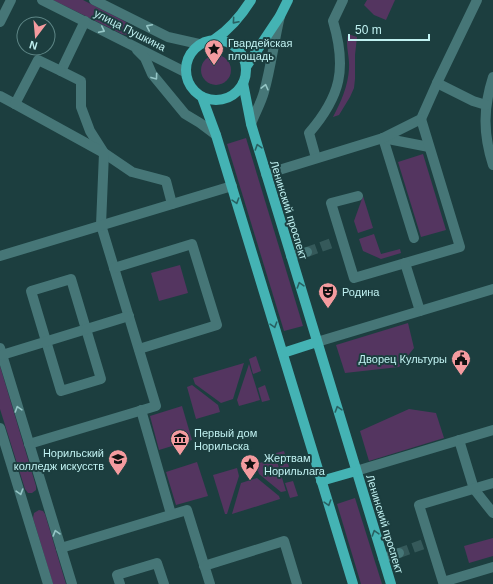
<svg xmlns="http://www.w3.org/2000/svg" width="493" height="584" font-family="Helvetica,sans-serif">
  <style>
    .green { fill: #543560 }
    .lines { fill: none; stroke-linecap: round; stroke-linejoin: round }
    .minor-tunnel { stroke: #35595a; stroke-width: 10; stroke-dasharray: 10 5; stroke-linecap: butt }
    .minor { stroke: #467677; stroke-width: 10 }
    .major { stroke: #44b3b4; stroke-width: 10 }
    .oneway { stroke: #286162 }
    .oneway2 { stroke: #95c6c6 }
    .labels { text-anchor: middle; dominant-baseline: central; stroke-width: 4; stroke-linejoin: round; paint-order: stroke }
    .street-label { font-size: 11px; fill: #c0f1f1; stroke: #1c3e3f }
    .poi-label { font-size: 11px; fill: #c0f1f1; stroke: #1c3e3f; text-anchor: start }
  </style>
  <rect width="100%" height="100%" fill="#1c3e3f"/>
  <g class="green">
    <polygon points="53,0 83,0 128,23 132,26 131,32 127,35 122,34"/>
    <polygon points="367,0 395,0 386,20 374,15 364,5"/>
    <path d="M348,34L357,37L355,55V79L354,88L350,97L339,115L333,117C341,102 348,86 349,69C350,56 345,46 348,34Z"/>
    <circle cx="216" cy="70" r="15"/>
    <polygon points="246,138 303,326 284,331 227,144"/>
    <polygon points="423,154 446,230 421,237 398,162"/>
    <polygon points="363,196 373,228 358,233 354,221"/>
    <polygon points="374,234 381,254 400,249 401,253 381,259 363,251 359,239"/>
    <polygon points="180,265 188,293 159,301 151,273"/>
    <polygon points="408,323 414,348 399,367 345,373 336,345"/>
    <polygon points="256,356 261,371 253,374 249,359"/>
    <polygon points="244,363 233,399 221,403 195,384 193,378"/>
    <polygon points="249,364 260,400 239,406 237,400"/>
    <polygon points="0,366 36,486 36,490 32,493 28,493 25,489 0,409"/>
    <polygon points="192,385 218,405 220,412 196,419 187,387"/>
    <polygon points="265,385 270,400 262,402 258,388"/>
    <polygon points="182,406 192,440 159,450 150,416"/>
    <polygon points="409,409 436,413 444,438 369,461 360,431"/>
    <polygon points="284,451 289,467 281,470 276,453"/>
    <polygon points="276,458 286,491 281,492 259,474 256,464"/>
    <polygon points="197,462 208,496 176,505 166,472"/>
    <polygon points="237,468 239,476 227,514 225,514 213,475"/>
    <polygon points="257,478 279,496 280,499 232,514 241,483"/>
    <polygon points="293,481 298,496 290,498 285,483"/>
    <polygon points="355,498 382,584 361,584 337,504"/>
    <polygon points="39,510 43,511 45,514 66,584 53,584 33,518 34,513"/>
    <polygon points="493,538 493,556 469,563 464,546"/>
  </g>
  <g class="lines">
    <g class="minor-tunnel">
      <polyline points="307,252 332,243"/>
      <polyline points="399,553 424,544"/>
    </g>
    <g class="minor">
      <polyline points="42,0 185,72"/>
      <polyline points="94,0 168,37 199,44"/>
      <polyline points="85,21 61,71 81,81 81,107 90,131 104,153 132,172 166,181 172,204"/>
      <polyline points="0,22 11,0"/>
      <polyline points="137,50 145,58 152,74 185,114 200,123 216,135"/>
      <path d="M493,77C483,108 483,134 493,165"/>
      <polyline points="437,83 473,101 486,105"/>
      <polyline points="0,96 15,104 38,60 61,71"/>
      <polyline points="15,104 104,153 101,225 156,406 29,444"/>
      <path d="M251,124C255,113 261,103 264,92C271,67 274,41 280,16"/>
      <polyline points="383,138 414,238"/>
      <polyline points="383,138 429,147"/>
      <path d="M316,158L309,133C341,96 347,68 333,21L343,0"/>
      <polyline points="266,174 383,138 421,119 437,83 477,0"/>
      <polyline points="358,196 331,203 354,278 460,247 421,119"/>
      <polyline points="0,256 232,186"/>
      <polyline points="291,256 307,252"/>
      <polyline points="405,263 420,311"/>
      <polyline points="114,268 192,244 217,325 139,349"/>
      <polygon points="71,279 101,379 61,391 31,291"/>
      <polyline points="317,342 493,289"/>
      <polyline points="0,348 72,584"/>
      <polyline points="2,355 129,316"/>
      <polyline points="141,410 171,514"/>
      <polyline points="0,428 48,584"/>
      <polyline points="459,440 474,489 493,513"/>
      <polyline points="356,471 493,430"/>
      <polyline points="493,483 419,505 443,582 493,567"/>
      <polyline points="61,548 187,510 210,584"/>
      <polyline points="383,558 399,553"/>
      <polyline points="204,566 284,541 297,584"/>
      <polyline points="120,584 117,575 157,563 164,584"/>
    </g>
    <g class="major">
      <path d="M215,39C230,29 241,16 251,0"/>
      <circle cx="216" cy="70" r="30"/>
      <polyline points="246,67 280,16 288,0"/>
      <polyline points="243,83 251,124 391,584"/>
      <polyline points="202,97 216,135 353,584"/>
      <polyline points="283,353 317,342"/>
      <polyline points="321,481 356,471"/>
    </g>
  </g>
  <defs><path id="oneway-chevron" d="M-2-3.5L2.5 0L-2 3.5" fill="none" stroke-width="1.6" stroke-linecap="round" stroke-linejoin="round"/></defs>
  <g class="oneway">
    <use href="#oneway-chevron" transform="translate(235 21) rotate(131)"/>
    <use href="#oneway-chevron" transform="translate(258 147) rotate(-107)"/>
    <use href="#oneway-chevron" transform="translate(236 201) rotate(73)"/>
    <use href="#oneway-chevron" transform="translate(300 285) rotate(-107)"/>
    <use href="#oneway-chevron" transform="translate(274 325) rotate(73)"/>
    <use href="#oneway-chevron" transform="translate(338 409) rotate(-107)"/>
    <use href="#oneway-chevron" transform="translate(328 503) rotate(73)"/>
    <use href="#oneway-chevron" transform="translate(375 533) rotate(-107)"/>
  </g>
  <g class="oneway2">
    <use href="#oneway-chevron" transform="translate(149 27) rotate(-154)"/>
    <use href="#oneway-chevron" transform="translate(102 30) rotate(26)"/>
    <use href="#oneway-chevron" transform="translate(155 77) rotate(54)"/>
    <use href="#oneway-chevron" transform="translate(265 87) rotate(-76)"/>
    <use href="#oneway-chevron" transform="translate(18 409) rotate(-107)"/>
    <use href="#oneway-chevron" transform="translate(20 492) rotate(73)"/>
    <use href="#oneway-chevron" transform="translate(56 533) rotate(-106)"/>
  </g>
  <defs>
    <symbol id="sight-pin" viewBox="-11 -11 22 30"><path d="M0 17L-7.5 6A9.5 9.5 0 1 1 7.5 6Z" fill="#f49b9f" stroke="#1c3e3f"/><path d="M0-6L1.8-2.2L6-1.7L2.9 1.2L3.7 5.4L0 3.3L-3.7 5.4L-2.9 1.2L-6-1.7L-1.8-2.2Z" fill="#111"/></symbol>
    <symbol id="theatre-pin" viewBox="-11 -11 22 30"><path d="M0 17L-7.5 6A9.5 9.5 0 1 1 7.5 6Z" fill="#f49b9f" stroke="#1c3e3f"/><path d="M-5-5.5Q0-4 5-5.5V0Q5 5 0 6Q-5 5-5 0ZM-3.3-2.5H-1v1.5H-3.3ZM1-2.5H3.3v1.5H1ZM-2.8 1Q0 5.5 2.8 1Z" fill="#111"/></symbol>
    <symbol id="civic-pin" viewBox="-11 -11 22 30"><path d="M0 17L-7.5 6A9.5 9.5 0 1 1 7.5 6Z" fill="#f49b9f" stroke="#1c3e3f"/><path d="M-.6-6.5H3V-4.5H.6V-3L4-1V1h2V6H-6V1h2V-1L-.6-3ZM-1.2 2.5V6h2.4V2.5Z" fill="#111"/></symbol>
    <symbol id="museum-pin" viewBox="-11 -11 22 30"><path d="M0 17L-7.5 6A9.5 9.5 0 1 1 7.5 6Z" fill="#f49b9f" stroke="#1c3e3f"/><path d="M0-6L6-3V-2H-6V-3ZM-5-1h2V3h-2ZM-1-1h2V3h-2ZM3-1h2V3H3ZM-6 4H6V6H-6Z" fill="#111"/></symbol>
    <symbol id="university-pin" viewBox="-11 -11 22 30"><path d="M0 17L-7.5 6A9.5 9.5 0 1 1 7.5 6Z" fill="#f49b9f" stroke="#1c3e3f"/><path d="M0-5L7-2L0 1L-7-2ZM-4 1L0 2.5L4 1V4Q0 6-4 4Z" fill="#111"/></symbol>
  </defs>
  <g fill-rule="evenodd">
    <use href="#sight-pin" x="203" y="38" width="22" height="30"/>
    <use href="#theatre-pin" x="317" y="281" width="22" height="30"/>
    <use href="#civic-pin" x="450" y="348" width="22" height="30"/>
    <use href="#museum-pin" x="169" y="428" width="22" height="30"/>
    <use href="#university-pin" x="107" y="448" width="22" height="30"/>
    <use href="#sight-pin" x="239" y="453" width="22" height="30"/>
  </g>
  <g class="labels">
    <g class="street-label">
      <text transform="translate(130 30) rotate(27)">улица Пушкина</text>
      <text transform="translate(289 210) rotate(73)">Ленинский проспект</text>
      <text transform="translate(385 524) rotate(73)">Ленинский проспект</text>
    </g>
    <g class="poi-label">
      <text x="228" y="43">Гвардейская<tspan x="228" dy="13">площадь</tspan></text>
      <text x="342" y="292">Родина</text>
      <text x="447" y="359" text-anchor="end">Дворец Культуры</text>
      <text x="194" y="433">Первый дом<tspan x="194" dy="13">Норильска</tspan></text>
      <text x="104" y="453" text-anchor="end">Норильский<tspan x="104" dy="13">колледж искусств</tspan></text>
      <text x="264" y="458">Жертвам<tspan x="264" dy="13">Норильлага</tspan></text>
    </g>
  </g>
  <g transform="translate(36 36) rotate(196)"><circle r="19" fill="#1c3e3f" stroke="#5e8686"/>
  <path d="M0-3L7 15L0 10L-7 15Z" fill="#f49b9f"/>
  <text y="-6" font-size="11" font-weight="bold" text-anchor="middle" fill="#c0f1f1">N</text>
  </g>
  <path d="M349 34v6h80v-6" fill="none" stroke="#c0f1f1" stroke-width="2"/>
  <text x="355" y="34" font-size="12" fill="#c0f1f1" stroke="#1c3e3f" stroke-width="3" paint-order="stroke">50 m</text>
</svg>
